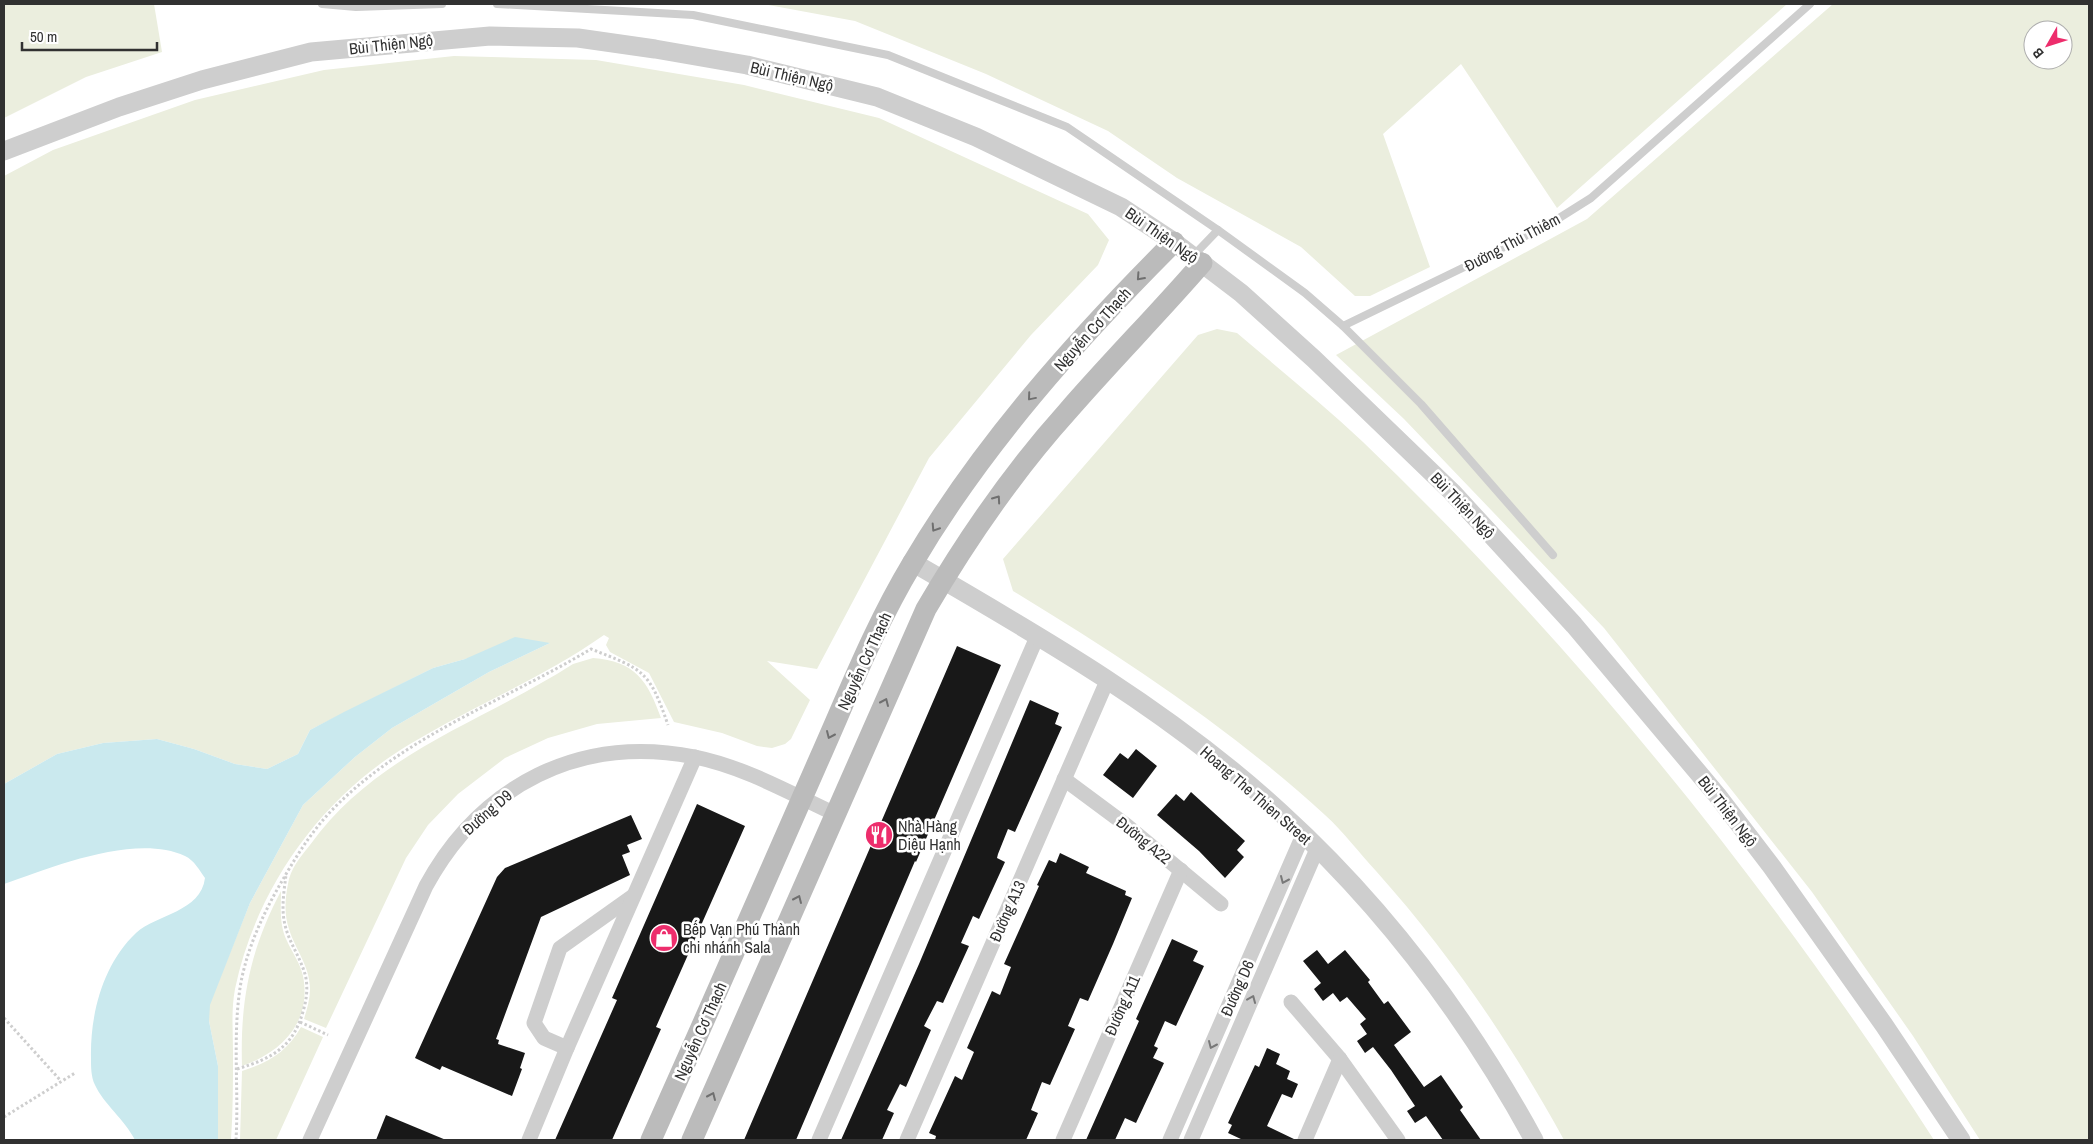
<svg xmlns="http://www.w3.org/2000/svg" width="2093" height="1144" font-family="'Archivo Narrow',sans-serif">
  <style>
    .green { fill: #ebeede; fill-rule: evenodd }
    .water { fill: #cae9ee }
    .building { fill: #181818 }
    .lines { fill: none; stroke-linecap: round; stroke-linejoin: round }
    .path { stroke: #cecece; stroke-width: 3; stroke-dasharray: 2.5 2.5; stroke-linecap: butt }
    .service { stroke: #cecece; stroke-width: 8 }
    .minor { stroke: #cecece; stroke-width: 15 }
    .tertiary { stroke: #cecece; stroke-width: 19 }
    .secondary { stroke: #bbb; stroke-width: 21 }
    .oneway { stroke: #6f6f6f }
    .oneway2 { stroke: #787878 }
    .labels { text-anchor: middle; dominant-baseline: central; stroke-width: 5; stroke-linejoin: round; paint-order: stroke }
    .street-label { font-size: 16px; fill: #313131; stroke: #fff }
    .poi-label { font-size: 16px; fill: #313131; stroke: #fff; text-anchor: start }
  </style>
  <rect width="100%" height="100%" fill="#fff"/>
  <g class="green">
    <polygon points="4,4 154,4 162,52 86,77 4,118"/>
    <polygon points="763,4 1787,4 1557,208 1461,64 1383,134 1430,267 1370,296 1355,296 1301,247 1177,178 1108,131 986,74 855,21"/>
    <path d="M1833,4H2089V1140H1980L1913,1036L1812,892L1604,628L1404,419L1336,355L1587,219ZM2033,30H2063V60H2033Z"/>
    <path d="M454,56L596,60L744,85L879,118L1088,214L1109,240L1098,265L1031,335L929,458L817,669L767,661L810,700L791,739L785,744L772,748L757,746L722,733L674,722L649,673L610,652L606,645L609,638L604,635C543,678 473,706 410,744C321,797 256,888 235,989C231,1010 233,1032 233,1053C233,1083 233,1111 231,1140H218V1066L209,1021V1005L250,903L303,805L355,757L392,728L489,672L550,643L465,659L433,668L310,730L298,754L267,769L235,764L194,749L157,739L103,743L57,754L4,784V176L53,150L195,100L324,70Z"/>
    <path d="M1217,329L1237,333C1279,369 1323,404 1363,442C1579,649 1772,889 1934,1140H1564C1510,1042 1451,955 1376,871C1359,853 1344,832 1325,815C1230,728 1123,658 1013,591L1003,559L1198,335Z"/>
    <path d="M593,658C635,661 648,681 661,718L597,724L548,738L505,758L458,794L428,825L406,858L326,1028L304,1019C307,1009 310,999 310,989C310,966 295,949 289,929C284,915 285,898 288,884C290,869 301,856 310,845C377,752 481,723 573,664Z"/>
    <path d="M281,891C281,908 279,925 287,941C292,952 300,963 303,976C312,1022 282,1052 242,1066C240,1000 250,950 281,891Z"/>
    <path d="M301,1027L323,1037L276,1140H240L242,1071C268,1063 287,1052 301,1027Z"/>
  </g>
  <path class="water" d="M515,637L550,643L489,672L392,728L355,757L303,805L250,903L210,1005L209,1021L218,1066V1140H135C125,1120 103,1103 95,1085C91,1077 91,1067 91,1058C90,1014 103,964 136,933C157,914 201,912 205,878C200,871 194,860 185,856C135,833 53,867 4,884V784L57,754L103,743L157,739L194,749L235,764L267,769L298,754L310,730L344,712L433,668L465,659Z"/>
  <g class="building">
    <polygon points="957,646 1001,665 916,862 915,861 796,1140 744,1140"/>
    <polygon points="1030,700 1059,713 1055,724 1062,727 1015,832 1008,829 998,854 997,858 1005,862 979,919 973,916 961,943 969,946 943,1003 937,1001 924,1026 931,1030 906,1087 900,1084 887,1110 894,1113 882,1140 841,1140 919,964"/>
    <polygon points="1136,749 1157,766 1133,798 1103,775 1120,753 1128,759"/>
    <polygon points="1191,792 1245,841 1237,850 1244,857 1225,878 1199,851 1157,815 1176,794 1184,801"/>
    <polygon points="697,804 745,826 656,1027 661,1029 612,1140 555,1140 617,1000 612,998"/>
    <polygon points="631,815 642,839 627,845 630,852 622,855 630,875 541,917 496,1039 499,1040 498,1044 525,1053 520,1068 522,1069 512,1096 442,1066 440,1070 415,1058 497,877 505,868"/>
    <polygon points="1060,853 1089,867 1086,873 1126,891 1125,895 1132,898 1113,944 1088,1001 1080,998 1068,1026 1075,1029 1050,1085 1042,1082 1031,1110 1038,1113 1026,1140 935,1140 936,1136 929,1133 955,1076 962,1080 974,1052 967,1048 992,991 1000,995 1011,967 1004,964 1039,886 1037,885 1049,860 1056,863"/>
    <polygon points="1172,939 1198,951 1193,961 1204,966 1176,1026 1165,1021 1154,1046 1158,1048 1153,1058 1164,1063 1136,1123 1125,1118 1115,1140 1086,1140 1139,1021 1136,1019"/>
    <polygon points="1317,950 1328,964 1345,950 1370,980 1368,982 1384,1004 1388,1001 1411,1032 1394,1045 1424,1087 1441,1075 1463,1107 1460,1110 1481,1140 1443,1140 1426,1116 1415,1123 1407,1111 1415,1106 1391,1070 1373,1047 1365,1053 1357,1041 1367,1034 1360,1024 1366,1019 1347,997 1340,1002 1333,993 1323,1001 1314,989 1321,983 1303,961"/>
    <polygon points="1267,1048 1280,1054 1276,1064 1290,1071 1287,1079 1298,1084 1292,1098 1282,1094 1267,1126 1296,1140 1243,1140 1228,1133 1232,1125 1228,1123 1255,1065 1259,1067"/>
    <polygon points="386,1115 446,1140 376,1140"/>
  </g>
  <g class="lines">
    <g class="path">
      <polyline points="4,1018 61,1081"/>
      <polyline points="300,1022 328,1035"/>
      <path d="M237,1069C273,1058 294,1047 304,1008C307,997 308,985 305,974C300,957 289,942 285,925C281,909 284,891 286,875"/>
      <polyline points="4,1117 75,1073"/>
      <path d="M236,1140C239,1088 232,1034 241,982C248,946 264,912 282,881C297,855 313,829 335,807C406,735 506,700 591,649C644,670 649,670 668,725"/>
    </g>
    <g class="service">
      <polyline points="322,4 356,7 442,4"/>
      <polyline points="497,4 693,15 888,55 1067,127 1218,230"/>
      <polyline points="1193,256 1218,230 1305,293 1343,326 1483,258 1556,220 1591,198 1810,4"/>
      <polyline points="1343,326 1421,404 1553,555"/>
    </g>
    <g class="minor">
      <polyline points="1064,779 1126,825 1221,904"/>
      <polyline points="1291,1002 1340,1059 1398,1140"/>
      <polyline points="567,1048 544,1038 534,1023 560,948 633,896"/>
      <path d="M310,1140L426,886C481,785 580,734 695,757C744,767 790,793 835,814"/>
      <polyline points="529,1140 567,1048 695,757"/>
      <polyline points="819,1140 1037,637"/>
      <polyline points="907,1140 1107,681"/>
      <polyline points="1063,1140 1181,870"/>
      <polyline points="1170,1140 1303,835"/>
      <polyline points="1191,1140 1317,849"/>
      <polyline points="1305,1140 1340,1059"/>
    </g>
    <g class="tertiary">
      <polyline points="4,151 119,107 202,80 311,52 490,36 578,38 655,49 747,65 877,97 976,137 1121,207 1174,242 1241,293 1314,359 1452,492 1574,625 1717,795 1772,867 1884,1025 1961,1140"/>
      <path d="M912,562C1040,636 1172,712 1281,813C1383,906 1468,1019 1534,1140"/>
    </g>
    <g class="secondary">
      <path d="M651,1140C707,1015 762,889 817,764C847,697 874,627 912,564C982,445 1077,339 1174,242"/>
      <path d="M692,1140L926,609C967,539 1013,472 1067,412C1111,361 1158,314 1202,263"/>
    </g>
  </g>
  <defs><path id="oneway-chevron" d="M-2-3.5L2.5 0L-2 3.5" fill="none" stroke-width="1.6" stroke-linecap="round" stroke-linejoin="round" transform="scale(1.25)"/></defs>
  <g class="oneway">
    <use href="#oneway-chevron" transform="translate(1140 277) rotate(132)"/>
    <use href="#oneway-chevron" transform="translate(1031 397) rotate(130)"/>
    <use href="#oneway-chevron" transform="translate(997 499) rotate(-55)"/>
    <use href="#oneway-chevron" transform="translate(935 528) rotate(123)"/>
    <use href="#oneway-chevron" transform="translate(885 702) rotate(-66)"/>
    <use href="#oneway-chevron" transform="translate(830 735) rotate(114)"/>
    <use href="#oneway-chevron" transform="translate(798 899) rotate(-66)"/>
    <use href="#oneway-chevron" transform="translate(712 1096) rotate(-66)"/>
  </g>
  <g class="oneway2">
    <use href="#oneway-chevron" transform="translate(1284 880) rotate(114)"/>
    <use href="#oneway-chevron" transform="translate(1252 999) rotate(-67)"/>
    <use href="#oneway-chevron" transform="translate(1212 1045) rotate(114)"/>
  </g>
  <defs>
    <symbol id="restaurant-disc" viewBox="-11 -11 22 22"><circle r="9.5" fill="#ed2d6c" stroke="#fff"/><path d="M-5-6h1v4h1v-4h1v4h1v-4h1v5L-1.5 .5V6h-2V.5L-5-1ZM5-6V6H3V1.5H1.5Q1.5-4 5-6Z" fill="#fff"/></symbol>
    <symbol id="shop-disc" viewBox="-11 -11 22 22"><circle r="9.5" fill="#ed2d6c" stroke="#fff"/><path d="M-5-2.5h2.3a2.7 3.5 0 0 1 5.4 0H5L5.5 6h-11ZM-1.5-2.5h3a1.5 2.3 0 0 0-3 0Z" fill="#fff"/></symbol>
  </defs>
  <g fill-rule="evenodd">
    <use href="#restaurant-disc" x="863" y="819" width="32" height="32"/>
    <use href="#shop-disc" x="648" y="922" width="32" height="32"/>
  </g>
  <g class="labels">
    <g class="street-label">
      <text transform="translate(391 44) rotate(-6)">Bùi Thiện Ngộ</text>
      <text transform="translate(792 76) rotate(13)">Bùi Thiện Ngộ</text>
      <text transform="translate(1162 235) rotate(35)">Bùi Thiện Ngộ</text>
      <text transform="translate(1512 242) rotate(-28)">Đường Thủ Thiêm</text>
      <text transform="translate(1092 329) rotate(-48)">Nguyễn Cơ Thạch</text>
      <text transform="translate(1463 505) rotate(46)">Bùi Thiện Ngộ</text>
      <text transform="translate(864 661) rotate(-65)">Nguyễn Cơ Thạch</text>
      <text transform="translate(1256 795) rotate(41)">Hoang The Thien Street</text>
      <text transform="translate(1728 811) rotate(52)">Bùi Thiện Ngộ</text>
      <text transform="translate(487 812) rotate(-41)">Đường D9</text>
      <text transform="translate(1144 840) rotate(39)">Đường A22</text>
      <text transform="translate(1007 911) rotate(-66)">Đường A13</text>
      <text transform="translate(1237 988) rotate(-66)">Đường D6</text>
      <text transform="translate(1122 1005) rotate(-66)">Đường A11</text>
      <text transform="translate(700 1031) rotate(-66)">Nguyễn Cơ Thạch</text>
    </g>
    <g class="poi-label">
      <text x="898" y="826">Nhà Hàng<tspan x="898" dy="18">Diệu Hạnh</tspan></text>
      <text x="683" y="929">Bếp Vạn Phú Thành<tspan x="683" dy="18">chi nhánh Sala</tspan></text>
    </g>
  </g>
  <rect width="2093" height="1144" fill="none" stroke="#313131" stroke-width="10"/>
  <g transform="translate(2048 45) rotate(231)"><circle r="24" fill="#ffffff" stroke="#adadad"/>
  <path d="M0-4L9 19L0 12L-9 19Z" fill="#ed2d6c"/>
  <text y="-8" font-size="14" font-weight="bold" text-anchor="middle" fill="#313131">B</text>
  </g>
  <path d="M22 42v8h135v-8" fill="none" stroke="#313131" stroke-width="2.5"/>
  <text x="30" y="42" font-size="15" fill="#313131" stroke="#ffffff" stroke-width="4" paint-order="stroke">50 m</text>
</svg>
